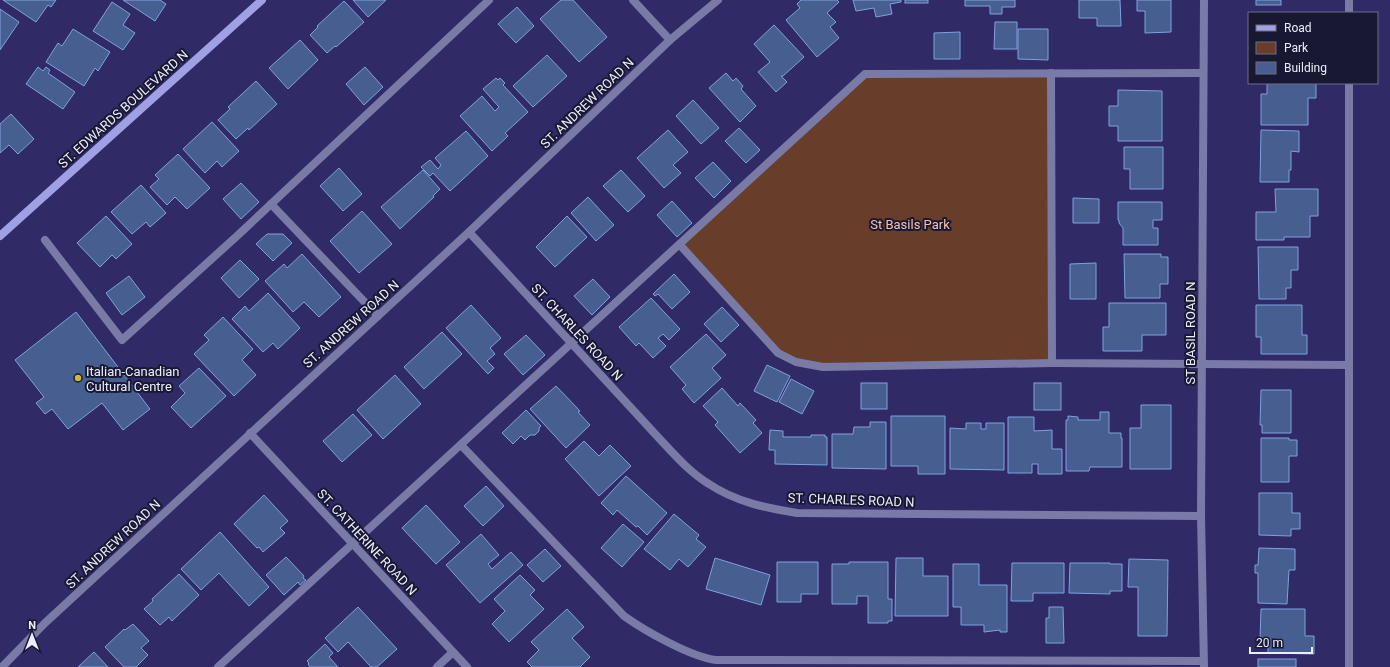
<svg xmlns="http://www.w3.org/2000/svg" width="1390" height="667" font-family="Roboto,sans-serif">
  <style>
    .green { fill: #683d2a }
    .building { fill: #465e90; stroke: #80a1e1 }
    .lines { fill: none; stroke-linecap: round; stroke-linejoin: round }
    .lane { stroke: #797aa5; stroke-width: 8 }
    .street { stroke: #797aa5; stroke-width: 8 }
    .secondary { stroke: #a0a0e5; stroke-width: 8 }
    .poi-dot { fill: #c8bb3b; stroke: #191833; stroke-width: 1.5 }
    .labels { text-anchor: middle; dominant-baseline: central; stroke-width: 4; stroke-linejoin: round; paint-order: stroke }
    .street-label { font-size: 13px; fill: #ecedfc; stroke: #191833 }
    .park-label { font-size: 13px; fill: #f8c2ac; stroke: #191833 }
    .poi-label { font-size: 13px; fill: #ecedfc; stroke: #191833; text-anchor: start }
  </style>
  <rect width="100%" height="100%" fill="#302a66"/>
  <polygon class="green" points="1051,73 1052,363 823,367 785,358 680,245 865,74"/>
  <g class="building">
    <polygon points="3,0 56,0 51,7 48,5 36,22"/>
    <polygon points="123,0 160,0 166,4 155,21"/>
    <polygon points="353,0 386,0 368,17"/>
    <polygon points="561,0 573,0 607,37 579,62 540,19"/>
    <polygon points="801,0 837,0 839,2 827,13 836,22 830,27 839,38 817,57 786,20 800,8 797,4"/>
    <polygon points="853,0 901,0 901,2 890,4 892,14 876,17 874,8 856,11"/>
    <rect x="905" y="0" width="23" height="3"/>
    <polygon points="965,0 1015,0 1015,7 1002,7 1002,14 990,14 990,6 965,6"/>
    <polygon points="1079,0 1120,0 1121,26 1097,26 1097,18 1079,18"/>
    <polygon points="1137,0 1171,0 1171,32 1145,33 1145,11 1137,11"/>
    <rect x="1256" y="0" width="25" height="5"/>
    <polygon points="344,1 364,22 336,47 335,46 327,53 310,35 318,27 317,26"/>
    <polygon points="112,2 130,14 123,25 135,33 123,50 93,31"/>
    <polygon points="517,7 534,26 516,43 498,24"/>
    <polygon points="0,9 19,22 0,50"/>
    <polygon points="995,22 1017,22 1017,49 994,49"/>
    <polygon points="774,25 804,57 783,76 781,76 787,82 776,92 758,72 770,62 754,44"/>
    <polygon points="73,29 110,52 98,71 95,68 84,86 46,62 58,43 62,46"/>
    <polygon points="1018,29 1048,29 1048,60 1018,59"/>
    <polygon points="960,32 960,59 934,59 934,33"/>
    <polygon points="300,40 318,60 288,89 269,68"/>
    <polygon points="547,55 567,76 533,107 513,86"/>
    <polygon points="38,67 43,71 46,67 50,70 48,73 75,92 63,109 26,84"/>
    <polygon points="365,67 383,87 364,105 346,84"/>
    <polygon points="726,73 733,81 736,78 743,86 741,89 756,106 740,122 709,88"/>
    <polygon points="496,78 498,80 500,78 505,83 503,85 528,112 505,133 508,136 492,151 460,116 482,96 495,111 499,107 483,89"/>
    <polygon points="256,81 277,104 249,130 248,128 236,139 218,120 230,109 228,107"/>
    <polygon points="1267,83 1316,83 1316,98 1308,98 1308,125 1261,125 1261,94 1267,94"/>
    <polygon points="1118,90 1162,91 1162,141 1118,141 1118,126 1109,126 1109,106 1118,106"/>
    <polygon points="693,100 719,128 701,144 676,116"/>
    <polygon points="11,114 34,139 18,154 9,145 0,153 0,124"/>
    <polygon points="212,122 239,151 222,167 217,161 205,173 183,149"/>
    <polygon points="739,128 760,150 746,163 725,141"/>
    <polygon points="668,130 688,152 673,165 681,173 664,188 637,158"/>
    <polygon points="1261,130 1299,131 1299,152 1291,151 1291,170 1289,170 1289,182 1260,182"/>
    <polygon points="466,131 488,156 450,191 433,173 430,176 421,167 430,160 438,169 441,165 435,158"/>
    <polygon points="1124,147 1163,147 1163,189 1130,189 1130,169 1124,169"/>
    <polygon points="178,154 210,188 187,209 175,197 167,205 150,187 159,179 155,175"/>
    <polygon points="713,162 731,181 714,198 695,178"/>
    <polygon points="339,168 362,194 343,211 320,186"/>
    <polygon points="423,170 440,189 433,196 434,197 400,229 381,207"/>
    <polygon points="621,170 645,196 628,212 603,186"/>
    <polygon points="241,183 259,202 241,219 223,199"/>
    <polygon points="141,185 166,213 150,227 146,222 132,234 111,212"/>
    <polygon points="1275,189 1318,189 1318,216 1310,216 1310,237 1284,237 1284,240 1256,240 1256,212 1276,212"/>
    <polygon points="588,197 614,225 596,241 571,213"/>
    <polygon points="1073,198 1099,199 1099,223 1073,223"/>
    <polygon points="672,201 692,223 677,237 657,215"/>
    <polygon points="1118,202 1162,202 1162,220 1153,220 1153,228 1158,228 1158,245 1123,245 1123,228 1119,223 1119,220 1118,220"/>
    <polygon points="362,211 392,244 359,273 330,241"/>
    <polygon points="106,216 132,244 116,259 112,255 100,267 77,243"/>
    <polygon points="567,216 587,237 555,267 536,247"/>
    <polygon points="267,234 283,234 292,243 273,261 256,244"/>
    <polygon points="1258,247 1298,247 1298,270 1291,270 1291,288 1286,288 1286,299 1259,299"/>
    <polygon points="302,254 341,297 319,317 304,302 293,312 265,281 284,264 287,268"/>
    <polygon points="1124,254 1161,254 1161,257 1168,257 1168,284 1160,284 1160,298 1125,298"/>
    <polygon points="240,260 259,279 239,298 221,278"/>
    <polygon points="1096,263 1096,299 1070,299 1070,264"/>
    <polygon points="674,274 690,292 672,309 658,294 655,296 653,294"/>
    <polygon points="129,276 145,297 122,315 106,293"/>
    <polygon points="593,279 610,297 592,315 574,296"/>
    <polygon points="268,293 300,328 278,349 273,343 263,352 232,319 245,306 249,311"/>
    <polygon points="651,298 680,329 669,340 663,334 658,338 666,346 653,358 639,343 636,346 619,327"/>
    <polygon points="1109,303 1166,303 1166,335 1142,335 1142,351 1103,351 1103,327 1109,327"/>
    <polygon points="471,305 501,338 490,348 495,354 487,361 494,368 488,374 446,328"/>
    <polygon points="1256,305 1302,305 1302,335 1307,335 1307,354 1261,354 1261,337 1256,337"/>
    <polygon points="722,307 739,325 721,342 704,324"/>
    <polygon points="76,312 150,409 123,430 102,403 68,429 52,409 45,414 36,403 44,397 15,360"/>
    <polygon points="223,317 253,349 242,360 256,375 234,396 194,354 209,340 204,335"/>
    <polygon points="442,332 462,354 424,389 404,367"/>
    <polygon points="706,334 726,355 712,368 721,378 694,403 682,389 686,385 670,367"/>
    <polygon points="526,335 545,355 523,375 504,354"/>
    <polygon points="767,365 790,376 777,402 754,391"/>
    <polygon points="199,368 226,396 191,428 171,407 185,393 179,386"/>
    <polygon points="395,375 421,404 383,439 357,410"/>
    <polygon points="791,379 814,391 802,414 779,402"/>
    <rect x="861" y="383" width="26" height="26"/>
    <rect x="1034" y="383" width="27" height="27"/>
    <polygon points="556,386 580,411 578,412 590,425 566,448 530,409"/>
    <polygon points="722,388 738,406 740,403 756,420 753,423 762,433 740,453 715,425 718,422 703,406"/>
    <polygon points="1261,390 1291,390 1291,433 1262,433 1262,425 1260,425"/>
    <polygon points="1141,405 1171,405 1171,469 1130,469 1130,428 1141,428"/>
    <polygon points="526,410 541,426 539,428 539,431 535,435 530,435 525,440 521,436 513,444 502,433"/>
    <polygon points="1100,412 1109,412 1109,433 1121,433 1121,438 1122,438 1122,467 1090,467 1089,471 1066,471 1066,420 1068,420 1068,416 1078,417 1078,420 1100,420"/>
    <polygon points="353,414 372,435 342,462 323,441"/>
    <polygon points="891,416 945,416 945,474 918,474 918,466 891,466"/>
    <polygon points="1008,417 1034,417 1034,431 1052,430 1052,449 1062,449 1062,474 1038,474 1038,464 1032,464 1032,473 1008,473"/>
    <polygon points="870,422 886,422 886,469 832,468 832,434 853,434 854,427 870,427"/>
    <polygon points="966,423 981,423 981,429 986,429 986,423 1004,423 1004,470 950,469 950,428 966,429"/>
    <polygon points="770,430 783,431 783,437 811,437 811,435 825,435 825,437 827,437 827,465 775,464 775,450 769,450"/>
    <polygon points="1261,438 1289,438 1289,440 1297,440 1297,456 1289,456 1289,482 1261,482"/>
    <polygon points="584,441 599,456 610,445 631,466 599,496 565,459"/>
    <polygon points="626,476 667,513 647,535 638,526 636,527 617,510 613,515 601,503"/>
    <polygon points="486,486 504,506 483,526 464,506"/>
    <polygon points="1259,493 1292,493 1292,513 1300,513 1300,529 1291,529 1291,536 1259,535"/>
    <polygon points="264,495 288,521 280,528 285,533 263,552 259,547 257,548 234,524"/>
    <polygon points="426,505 460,542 436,564 402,528"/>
    <polygon points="674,514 699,535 696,539 706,547 688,567 679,559 670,570 644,549"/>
    <polygon points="623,524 644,542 622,567 601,548"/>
    <polygon points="220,532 269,587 249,606 219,573 201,590 181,569"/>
    <polygon points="481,534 499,555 488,564 492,569 511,552 523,565 480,603 446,565"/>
    <polygon points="1259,548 1295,549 1295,570 1289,570 1287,604 1258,603 1258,573 1255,573 1255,565 1258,565"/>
    <polygon points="545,549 561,566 543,582 527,565"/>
    <polygon points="286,557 304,576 303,578 306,580 300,585 298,582 284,595 266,575"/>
    <polygon points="715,558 770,575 761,605 706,589"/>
    <polygon points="896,558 923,558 923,576 948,576 948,616 895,616"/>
    <polygon points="1129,559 1168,560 1167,636 1138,636 1138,587 1128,587"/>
    <polygon points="777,562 818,562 818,594 801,594 801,602 777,602"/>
    <polygon points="849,562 888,562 888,599 892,599 892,621 888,621 888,623 868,623 868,596 857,596 857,604 832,604 832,564 849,564"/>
    <polygon points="1012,563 1064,563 1064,593 1033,593 1033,601 1011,601"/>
    <polygon points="1070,563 1110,563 1110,564 1122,564 1122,591 1110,591 1110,594 1069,593"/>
    <polygon points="953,564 979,564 979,585 1007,585 1007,632 1000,632 1000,630 984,632 984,625 961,625 961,607 953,607"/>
    <polygon points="179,574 199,595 172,621 169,617 160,625 144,609 153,601 152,599"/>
    <polygon points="520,575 535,590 530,595 544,609 509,642 492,624 505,611 494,599"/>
    <polygon points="358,607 397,649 377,667 371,667 348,642 338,652 325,638"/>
    <polygon points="1049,607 1063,607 1064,643 1046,643 1046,618 1049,618"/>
    <polygon points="567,609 584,627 572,638 590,657 580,667 532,667 527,662 539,650 531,642"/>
    <polygon points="1261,609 1305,609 1305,636 1314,636 1314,654 1268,653 1268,640 1260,640"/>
    <polygon points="133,624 149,641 141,648 148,655 136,667 124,667 105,647 124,629 125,630"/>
    <polygon points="325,644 333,653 329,657 338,667 310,667 308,664 309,663 307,661"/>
    <polygon points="94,652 108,667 78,667"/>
    <rect x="1258" y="659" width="38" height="8"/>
  </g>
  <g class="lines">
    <g class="lane">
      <polyline points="1349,13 1349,0"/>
      <polyline points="1051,73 1052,363 1349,365"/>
      <polyline points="271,204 378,316"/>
      <polyline points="45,240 122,340 237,236 489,0"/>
      <polyline points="680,245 778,353 796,362 823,367 1052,363"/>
      <path d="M461,445L624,616C645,631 691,657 716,660L1203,661"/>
      <polyline points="218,667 865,74 1203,73"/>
      <polyline points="1349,667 1349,83"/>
    </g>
    <g class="street">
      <polyline points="633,0 670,40"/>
      <path d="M469,232L657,436C673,453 689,472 709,484C736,502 766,508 797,513L1201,516"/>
      <polyline points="250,433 467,667"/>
      <polyline points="2,667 45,623 469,232 670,40 718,0"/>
      <polyline points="437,667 453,652"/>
      <polyline points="1204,667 1201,516 1204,0"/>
    </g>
    <polyline class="secondary" points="0,236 262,0"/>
  </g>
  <circle class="poi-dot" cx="78" cy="378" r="4"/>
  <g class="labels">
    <g class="street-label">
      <text transform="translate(587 103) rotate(-44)">ST. ANDREW ROAD N</text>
      <text transform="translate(123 109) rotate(-42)">ST. EDWARDS BOULEVARD N</text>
      <text transform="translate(351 324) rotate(-42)">ST. ANDREW ROAD N</text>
      <text transform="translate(577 332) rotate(47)">ST. CHARLES ROAD N</text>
      <text transform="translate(1190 333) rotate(-90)">ST BASIL ROAD N</text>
      <text transform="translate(851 500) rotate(2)">ST. CHARLES ROAD N</text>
      <text transform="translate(367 542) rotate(47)">ST. CATHERINE ROAD N</text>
      <text transform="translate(113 544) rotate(-43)">ST. ANDREW ROAD N</text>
    </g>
    <g class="park-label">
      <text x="910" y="224">St Basils Park</text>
    </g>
    <g class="poi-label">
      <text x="86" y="371">Italian-Canadian<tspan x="86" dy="15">Cultural Centre</tspan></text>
    </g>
  </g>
  <rect x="1248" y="12" width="130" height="72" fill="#191833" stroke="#6d6d83"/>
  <rect x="1256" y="25" width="20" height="6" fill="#a0a0e5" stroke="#6d6d83"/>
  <text x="1284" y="32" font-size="12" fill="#ecedfc">Road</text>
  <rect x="1256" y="42" width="20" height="12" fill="#683d2a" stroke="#6d6d83"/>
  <text x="1284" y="52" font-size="12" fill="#ecedfc">Park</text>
  <rect x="1256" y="62" width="20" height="12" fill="#465e90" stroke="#6d6d83"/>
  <text x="1284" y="72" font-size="12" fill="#ecedfc">Building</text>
  <g transform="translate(32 635)" stroke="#191833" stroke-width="3" paint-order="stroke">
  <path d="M0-3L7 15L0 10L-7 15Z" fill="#ecedfc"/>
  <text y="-6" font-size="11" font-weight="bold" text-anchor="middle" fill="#ecedfc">N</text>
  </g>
  <path d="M1250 647v6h62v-6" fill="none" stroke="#ecedfc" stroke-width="2"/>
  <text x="1256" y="647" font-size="12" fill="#ecedfc" stroke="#191833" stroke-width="3" paint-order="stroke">20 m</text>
</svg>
